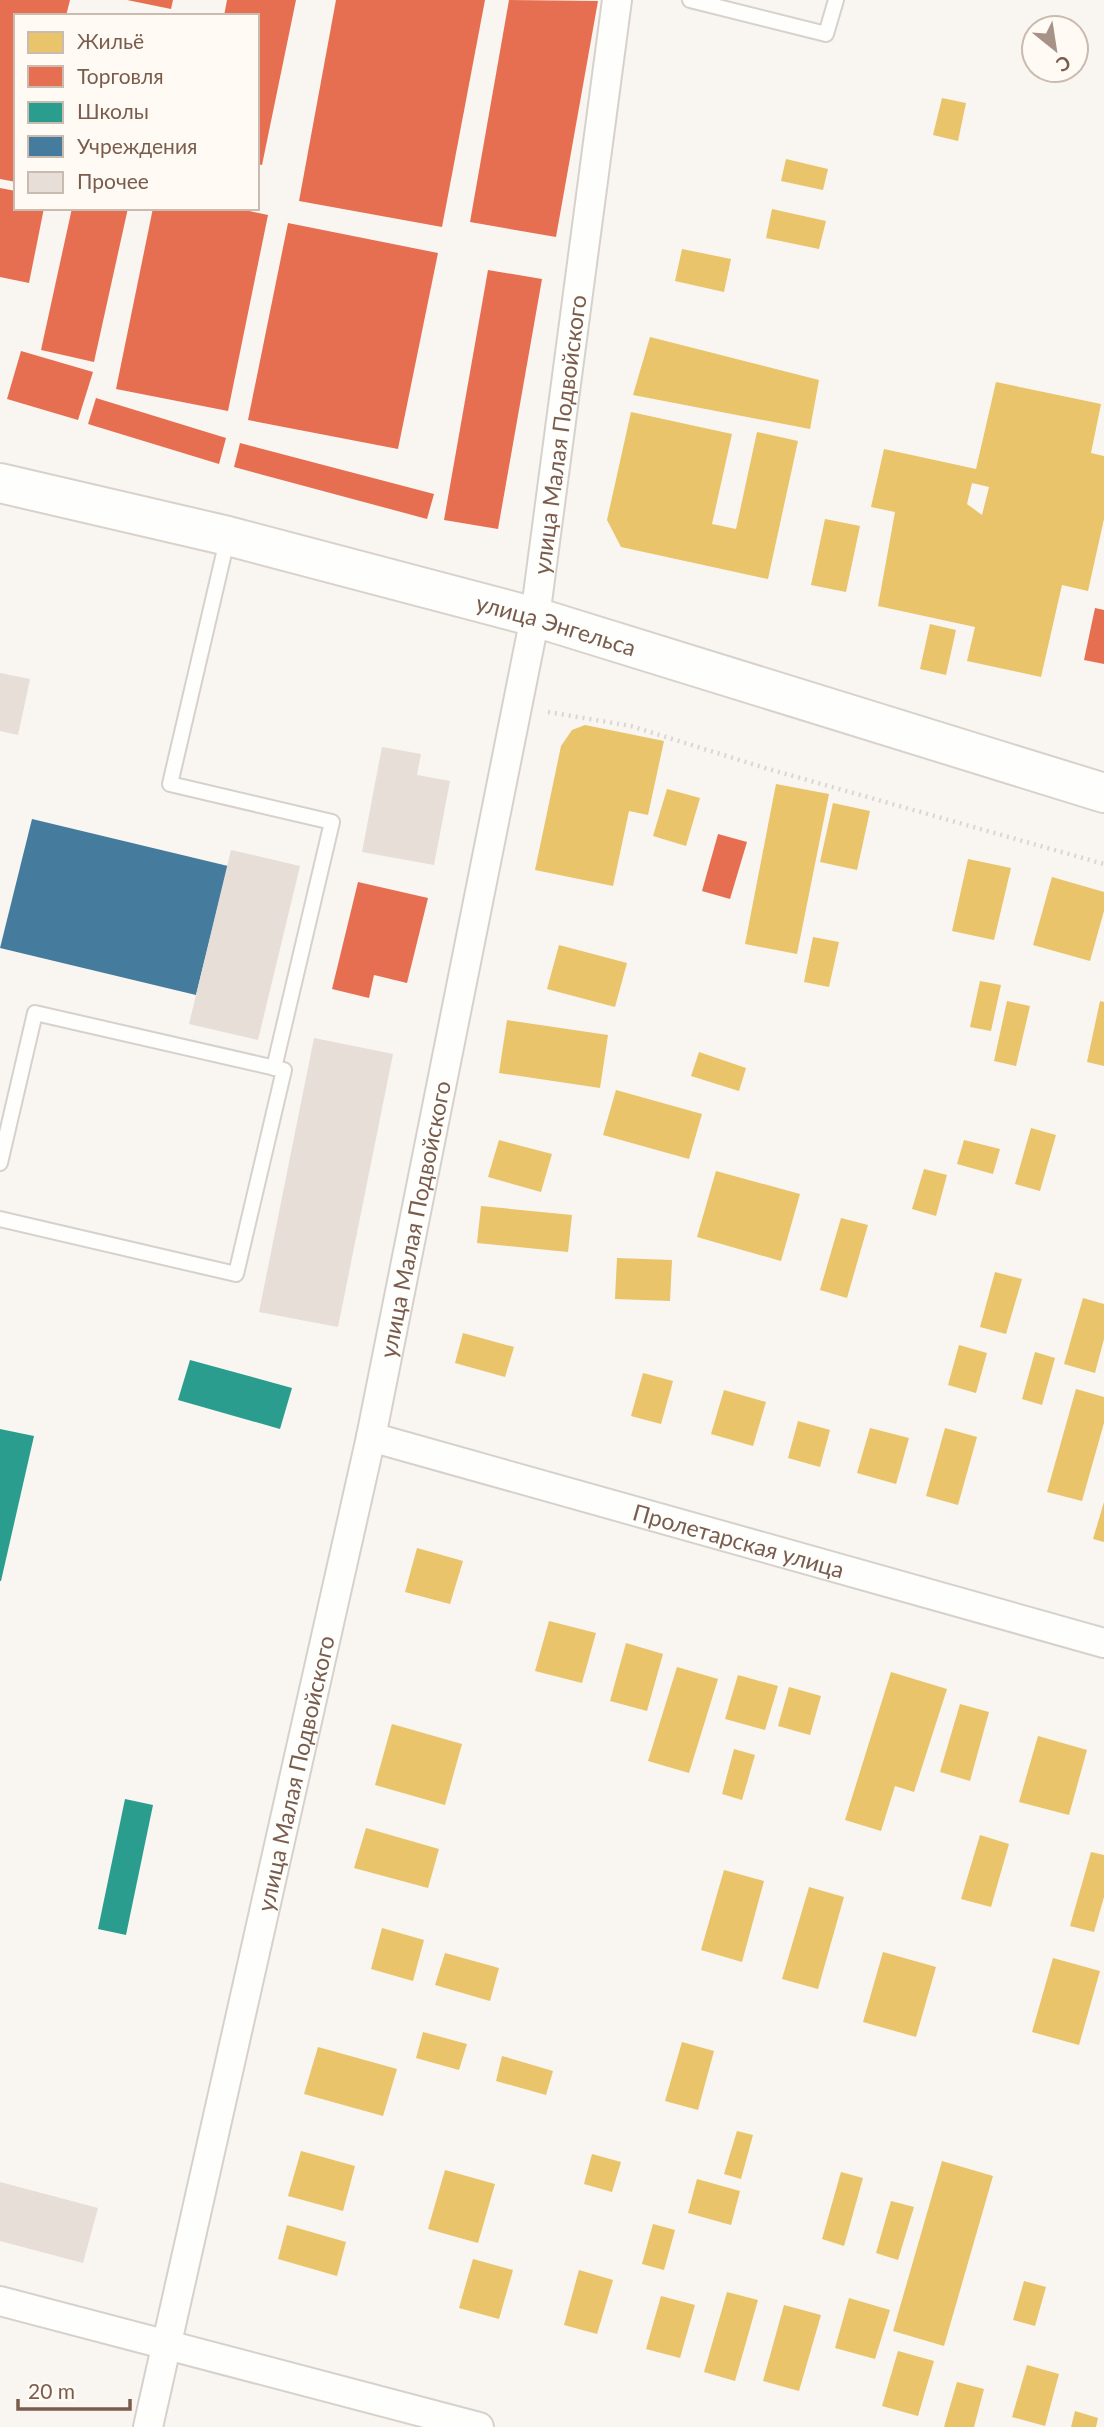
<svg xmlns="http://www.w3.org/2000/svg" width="1104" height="2427" font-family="Lato,sans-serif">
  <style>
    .homes { fill: #e9c46a; fill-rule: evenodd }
    .shops { fill: #e76f51 }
    .schools { fill: #2a9d8f }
    .public { fill: #457b9d }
    .building { fill: #e6ded7 }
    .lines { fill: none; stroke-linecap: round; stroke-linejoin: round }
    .service-casing { stroke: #d7d1cb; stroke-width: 18 }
    .minor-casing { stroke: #d7d1cb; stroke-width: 32 }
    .secondary-casing { stroke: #d9d2cb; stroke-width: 42 }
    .path { stroke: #dcd5d0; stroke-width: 4.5; stroke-dasharray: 2 5; stroke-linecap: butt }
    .service { stroke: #fefefd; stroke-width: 14 }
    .minor { stroke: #fefefd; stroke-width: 28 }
    .secondary { stroke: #fefefd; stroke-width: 38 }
    .labels { text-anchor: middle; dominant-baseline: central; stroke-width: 7; stroke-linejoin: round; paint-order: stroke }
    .street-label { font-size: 23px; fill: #7a5c4d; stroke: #fffaf3 }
  </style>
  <rect width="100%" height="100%" fill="#f9f5f0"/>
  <g class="homes">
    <polygon points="942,98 966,103 958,141 933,135"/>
    <polygon points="786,159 828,169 823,190 781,181"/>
    <polygon points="772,209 826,221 819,249 766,238"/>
    <polygon points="682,249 731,259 724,292 675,281"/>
    <polygon points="650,337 819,380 810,429 633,395"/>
    <path d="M996,382L1101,404L1091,453L1104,456V519L1088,591L1062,585L1041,677L967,661L975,627L878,606L895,512L871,507L884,449L976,469ZM972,483L989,487L982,515L967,504Z"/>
    <polygon points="631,412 732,434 712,524 736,529 757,432 798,441 768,579 621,547 607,520"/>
    <polygon points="825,519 860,526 846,592 811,585"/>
    <polygon points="930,624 956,630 946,675 920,669"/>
    <polygon points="585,725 664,741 648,815 629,811 613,886 535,870 561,746 572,730"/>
    <polygon points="776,784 829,794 797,954 745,944"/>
    <polygon points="667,789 700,798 686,846 653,836"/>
    <polygon points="833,803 870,811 857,870 820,862"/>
    <polygon points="968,859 1011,868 994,940 952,931"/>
    <polygon points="1052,877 1104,892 1104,911 1090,961 1033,945"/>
    <polygon points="813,937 839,942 829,987 804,982"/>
    <polygon points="559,945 627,963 615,1007 547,989"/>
    <polygon points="980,981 1001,985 991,1031 970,1027"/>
    <polygon points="1007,1001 1030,1006 1016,1066 994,1061"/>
    <polygon points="1100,1001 1104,1002 1104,1066 1087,1062"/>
    <polygon points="507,1020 608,1035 600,1088 499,1073"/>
    <polygon points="699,1052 746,1068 739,1091 691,1076"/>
    <polygon points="616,1090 702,1114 689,1159 603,1135"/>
    <polygon points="1031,1128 1056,1135 1040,1191 1015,1184"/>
    <polygon points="499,1140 552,1154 541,1192 488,1177"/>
    <polygon points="964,1140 1000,1149 993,1174 957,1164"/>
    <polygon points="924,1169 947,1175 936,1216 912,1209"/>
    <polygon points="716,1171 800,1194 781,1261 697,1237"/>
    <polygon points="481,1206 572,1215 568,1252 477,1243"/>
    <polygon points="841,1218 868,1225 847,1298 820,1290"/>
    <polygon points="617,1258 672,1260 670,1301 615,1299"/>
    <polygon points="995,1272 1022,1279 1006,1334 980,1327"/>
    <polygon points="1083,1298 1104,1304 1104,1339 1095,1373 1064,1364"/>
    <polygon points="463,1333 514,1347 505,1377 455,1363"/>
    <polygon points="959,1345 987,1353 976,1393 948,1385"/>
    <polygon points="1035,1352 1055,1358 1042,1405 1022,1399"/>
    <polygon points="643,1373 673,1381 661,1424 631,1416"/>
    <polygon points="1076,1389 1104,1397 1104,1423 1082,1501 1047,1492"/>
    <polygon points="724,1390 766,1402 753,1446 711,1434"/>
    <polygon points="798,1421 830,1430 820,1467 788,1458"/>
    <polygon points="870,1428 909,1438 896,1484 857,1473"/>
    <polygon points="945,1428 977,1437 958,1505 926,1496"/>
    <polygon points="1104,1502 1104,1542 1093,1539"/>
    <polygon points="417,1548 463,1561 450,1604 405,1592"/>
    <polygon points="549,1621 596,1633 582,1683 535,1671"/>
    <polygon points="626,1643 663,1654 647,1711 610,1701"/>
    <polygon points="677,1667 718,1679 689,1773 648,1761"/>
    <polygon points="891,1672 947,1689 914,1792 895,1786 881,1831 845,1820"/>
    <polygon points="738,1675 778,1686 765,1730 725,1719"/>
    <polygon points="789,1687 821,1696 810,1735 778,1726"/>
    <polygon points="960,1704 989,1712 970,1781 940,1772"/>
    <polygon points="392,1724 462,1744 445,1805 375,1785"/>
    <polygon points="1038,1736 1087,1750 1069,1815 1019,1802"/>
    <polygon points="734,1749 755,1755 742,1800 722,1794"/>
    <polygon points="366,1828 439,1849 428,1888 354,1868"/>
    <polygon points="980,1835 1009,1844 991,1907 961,1899"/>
    <polygon points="1091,1852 1104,1855 1104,1897 1094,1932 1070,1926"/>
    <polygon points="724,1870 764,1881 742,1962 701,1950"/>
    <polygon points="809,1887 844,1897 818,1989 782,1979"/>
    <polygon points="382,1928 424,1940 413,1981 371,1969"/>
    <polygon points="883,1952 936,1967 916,2037 863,2022"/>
    <polygon points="445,1953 499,1968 490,2001 435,1985"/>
    <polygon points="1053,1958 1100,1971 1079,2045 1032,2032"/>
    <polygon points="423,2032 467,2044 459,2070 416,2058"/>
    <polygon points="682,2042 714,2051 698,2110 665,2101"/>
    <polygon points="318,2047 397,2069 383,2116 304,2094"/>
    <polygon points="502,2056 553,2071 546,2095 496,2081"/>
    <polygon points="737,2131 753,2135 741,2179 724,2174"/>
    <polygon points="301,2151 355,2166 343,2211 288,2196"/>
    <polygon points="592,2154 621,2162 612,2192 584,2184"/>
    <polygon points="942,2161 993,2176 944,2346 893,2331"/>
    <polygon points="445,2170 495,2184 478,2243 428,2229"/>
    <polygon points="841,2172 863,2178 844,2246 822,2239"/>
    <polygon points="697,2179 740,2191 731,2225 688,2213"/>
    <polygon points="891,2201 914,2207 898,2260 876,2253"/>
    <polygon points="653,2224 675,2230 664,2270 642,2264"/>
    <polygon points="287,2225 346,2242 337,2276 278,2259"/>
    <polygon points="473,2259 513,2270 499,2319 459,2308"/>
    <polygon points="579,2270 613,2280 597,2334 564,2325"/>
    <polygon points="1024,2281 1046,2287 1035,2326 1013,2320"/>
    <polygon points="727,2292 758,2300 735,2381 704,2372"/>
    <polygon points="661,2296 695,2305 680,2358 646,2349"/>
    <polygon points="849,2298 890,2310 875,2359 835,2348"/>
    <polygon points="784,2305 821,2315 799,2391 763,2381"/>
    <polygon points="898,2351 934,2361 918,2416 882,2406"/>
    <polygon points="1027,2365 1059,2374 1045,2426 1012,2417"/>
    <polygon points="957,2382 984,2389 974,2427 944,2427"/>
    <polygon points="1075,2411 1098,2418 1096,2427 1071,2427"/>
  </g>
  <g class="shops">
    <polygon points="0,0 70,0 66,16 16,16 16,182 0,179"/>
    <polygon points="127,0 173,0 171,9"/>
    <polygon points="227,0 296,0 262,165 257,164 257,16 224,16"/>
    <polygon points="336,0 485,0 442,227 299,201"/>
    <polygon points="509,0 598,1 556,237 470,222"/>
    <polygon points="0,188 16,191 16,208 44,208 29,283 0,277"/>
    <polygon points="72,208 128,208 94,362 41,350"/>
    <polygon points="153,208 236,208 268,215 228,411 116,389"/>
    <polygon points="288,223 438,253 398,449 248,420"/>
    <polygon points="488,270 542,279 498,529 444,520"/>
    <polygon points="21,351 93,372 78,420 7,399"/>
    <polygon points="96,398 226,438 219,464 88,424"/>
    <polygon points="240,443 434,494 427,519 234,467"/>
    <polygon points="1095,608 1104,610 1104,664 1084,660"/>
    <polygon points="718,834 747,842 730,899 702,891"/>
    <polygon points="358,882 428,898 407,983 374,975 369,998 332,989"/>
  </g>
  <g class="schools">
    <polygon points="190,1360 292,1388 280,1429 178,1400"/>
    <polygon points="0,1429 34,1436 1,1581 0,1581"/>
    <polygon points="125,1799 153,1805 126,1935 98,1929"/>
  </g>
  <polygon class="public" points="32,819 228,866 196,995 0,948"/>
  <g class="building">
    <polygon points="0,673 30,679 18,735 0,731"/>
    <polygon points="382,747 421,754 417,775 450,781 434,865 362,852"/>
    <polygon points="231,850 300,866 258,1040 189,1024"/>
    <polygon points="314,1038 393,1054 338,1327 259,1312"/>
    <polygon points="0,2182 98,2208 83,2263 0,2241"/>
  </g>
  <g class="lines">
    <defs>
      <g id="service">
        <polyline points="690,0 826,34 836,0"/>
        <polyline points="228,536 170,784 332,822 274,1068"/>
        <polyline points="0,1163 35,1013 284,1070 236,1274 0,1219"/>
      </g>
      <g id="minor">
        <path id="s1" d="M371,1437L1104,1643"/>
        <polyline points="0,2301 479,2427"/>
        <path id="s2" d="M148,2427L371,1437L535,617L617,0"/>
      </g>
      <g id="secondary">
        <path id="s3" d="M0,483L228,536L535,617L1104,793"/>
      </g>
    </defs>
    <use href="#service" class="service-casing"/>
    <use href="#minor" class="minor-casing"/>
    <use href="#secondary" class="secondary-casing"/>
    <polyline class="path" points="548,712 631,726 765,768 1104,864"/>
    <use href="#service" class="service"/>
    <use href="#minor" class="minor"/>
    <use href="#secondary" class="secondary"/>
  </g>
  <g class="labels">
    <g class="street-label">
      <text stroke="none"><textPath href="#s2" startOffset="2035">улица Малая Подвойского</textPath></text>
      <text stroke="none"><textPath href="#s3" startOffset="574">улица Энгельса</textPath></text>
      <text stroke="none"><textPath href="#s2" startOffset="1237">улица Малая Подвойского</textPath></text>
      <text stroke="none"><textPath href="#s1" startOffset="382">Пролетарская улица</textPath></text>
      <text stroke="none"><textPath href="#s2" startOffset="670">улица Малая Подвойского</textPath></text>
    </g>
  </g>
  <rect x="14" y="14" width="245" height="196" fill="#fffaf3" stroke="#cabbb1" stroke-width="2"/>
  <rect x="28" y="32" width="35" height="21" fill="#e9c46a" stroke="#cabbb1" stroke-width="2"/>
  <text x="77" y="49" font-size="21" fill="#7a5c4d">Жильё</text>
  <rect x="28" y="66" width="35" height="21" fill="#e76f51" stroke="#cabbb1" stroke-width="2"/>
  <text x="77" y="84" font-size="21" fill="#7a5c4d">Торговля</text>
  <rect x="28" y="102" width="35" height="21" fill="#2a9d8f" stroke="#cabbb1" stroke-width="2"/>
  <text x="77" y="119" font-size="21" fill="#7a5c4d">Школы</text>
  <rect x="28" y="136" width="35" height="21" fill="#457b9d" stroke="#cabbb1" stroke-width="2"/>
  <text x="77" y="154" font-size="21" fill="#7a5c4d">Учреждения</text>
  <rect x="28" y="172" width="35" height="21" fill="#e6ded7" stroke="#cabbb1" stroke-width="2"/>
  <text x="77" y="189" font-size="21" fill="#7a5c4d">Прочее</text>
  <g transform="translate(1055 49) rotate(150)"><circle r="33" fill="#fffaf3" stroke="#cabbb1" stroke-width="2"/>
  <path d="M0-5L12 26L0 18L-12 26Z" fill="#a69286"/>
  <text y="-10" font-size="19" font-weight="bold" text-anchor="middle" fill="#7a5c4d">С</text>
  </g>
  <path d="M18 2399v10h112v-10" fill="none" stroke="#7a5c4d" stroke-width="3.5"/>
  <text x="28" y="2399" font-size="21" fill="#7a5c4d" stroke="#fffaf3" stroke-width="5" paint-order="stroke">20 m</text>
</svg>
